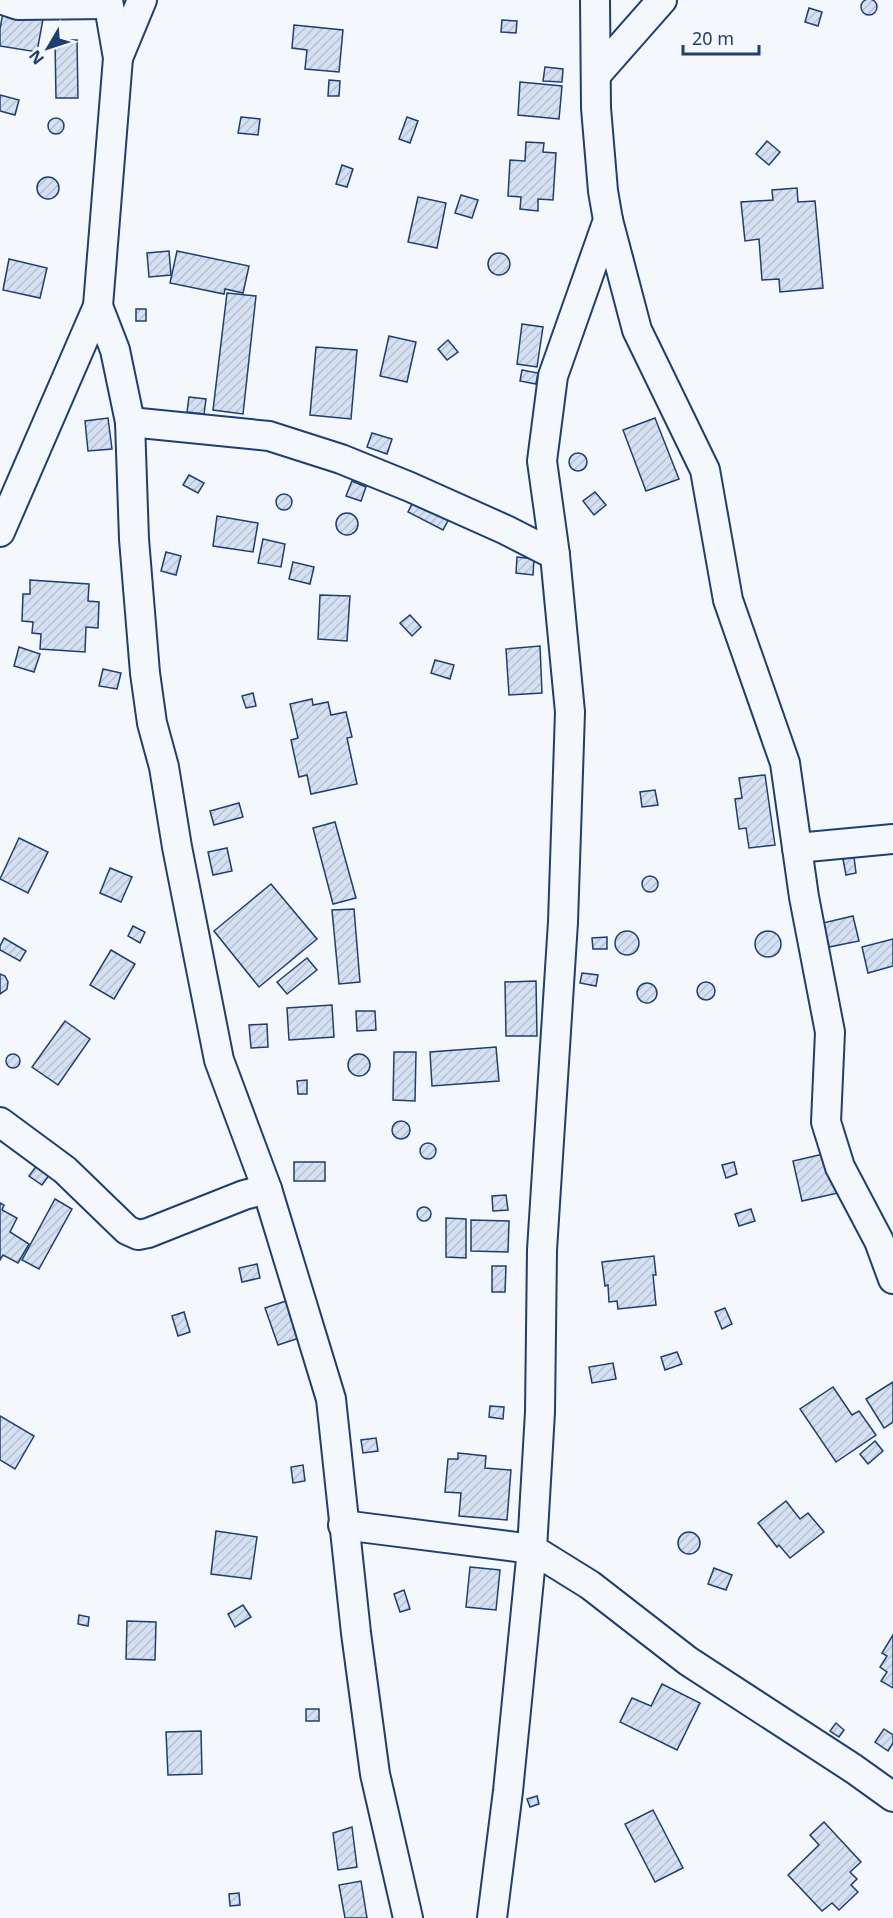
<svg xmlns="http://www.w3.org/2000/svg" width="893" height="1918" font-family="'Noto Sans',sans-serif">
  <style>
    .building { fill: url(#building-hatch); stroke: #1d3f73; stroke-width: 1.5 }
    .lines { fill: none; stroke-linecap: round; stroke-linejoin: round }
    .minor-casing { stroke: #1d3f73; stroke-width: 32 }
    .minor { stroke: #f4f7fb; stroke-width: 28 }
  </style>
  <defs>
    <pattern id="building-hatch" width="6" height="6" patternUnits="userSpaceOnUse" patternTransform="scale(1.5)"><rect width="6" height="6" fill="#d5e0f0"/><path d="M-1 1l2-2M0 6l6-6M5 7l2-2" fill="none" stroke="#b6c1d1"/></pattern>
  </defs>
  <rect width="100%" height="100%" fill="#f4f7fb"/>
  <g class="building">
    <circle cx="869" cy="7" r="8"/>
    <polygon points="809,8 822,12 818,26 805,22"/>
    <polygon points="3,12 43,19 37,52 0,46 0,29"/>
    <polygon points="502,20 517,21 516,33 501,32"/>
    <polygon points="294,25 343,30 339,72 305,69 307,50 292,48"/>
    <polygon points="55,40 77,40 78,98 56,98"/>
    <polygon points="545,67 563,69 562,82 543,81"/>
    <polygon points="329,80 340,81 339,96 328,96"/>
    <polygon points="520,82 562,86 559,119 518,115"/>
    <polygon points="0,95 19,100 15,115 0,111"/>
    <polygon points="241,117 260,119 258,135 238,133"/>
    <polygon points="407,117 418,121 410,143 399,139"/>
    <circle cx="56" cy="126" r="8"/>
    <polygon points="767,141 780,152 769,165 756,154"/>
    <polygon points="526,142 544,143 543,152 556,153 553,200 538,199 538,211 520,209 521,197 508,196 510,160 525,161"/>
    <polygon points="342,165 353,169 347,187 336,184"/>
    <circle cx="48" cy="188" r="11"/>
    <polygon points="797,188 798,202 815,201 823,288 780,292 779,279 762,280 759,239 745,241 741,202 773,200 772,190"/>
    <polygon points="461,195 478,200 472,218 455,213"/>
    <polygon points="418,197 446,203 437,248 408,242"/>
    <polygon points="169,251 171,275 149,277 147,253"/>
    <polygon points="177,251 249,266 243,293 225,289 224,294 170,283"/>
    <circle cx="499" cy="264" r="11"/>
    <polygon points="9,259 47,268 40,298 3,290"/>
    <polygon points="227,293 256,296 243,414 213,410"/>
    <rect x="136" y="309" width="10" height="12"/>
    <polygon points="522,324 543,327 537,367 517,364"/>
    <polygon points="389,336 416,342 407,382 380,376"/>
    <polygon points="448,340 458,352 447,360 438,349"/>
    <polygon points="316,347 357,350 351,419 310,415"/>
    <polygon points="522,370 538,373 536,384 520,381"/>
    <polygon points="189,397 206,399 204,414 187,412"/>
    <polygon points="108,418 112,449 88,451 85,421"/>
    <polygon points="655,418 679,479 646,491 623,430"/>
    <polygon points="372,433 392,439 387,454 367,447"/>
    <circle cx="578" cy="462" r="9"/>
    <polygon points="189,475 204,483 198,493 183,485"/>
    <polygon points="352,481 366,487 361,501 346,496"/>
    <polygon points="595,492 606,505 594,515 583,501"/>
    <circle cx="284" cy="502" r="8"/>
    <polygon points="417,494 452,513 443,530 408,512"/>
    <circle cx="347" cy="524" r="11"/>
    <polygon points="217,516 258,523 253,552 213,546"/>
    <polygon points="263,539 285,544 281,567 258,563"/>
    <polygon points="166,552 181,556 176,575 161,571"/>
    <polygon points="517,557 534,559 533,575 516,573"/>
    <polygon points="293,562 314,567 310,584 289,579"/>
    <polygon points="30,580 89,584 88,601 99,602 98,628 86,627 85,652 40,649 41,634 32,633 33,622 22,621 23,594 30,594"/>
    <polygon points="320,595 350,596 347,641 318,639"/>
    <polygon points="410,615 421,627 412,636 400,623"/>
    <polygon points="540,646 542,693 509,695 506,649"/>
    <polygon points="19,647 40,654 34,672 14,666"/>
    <polygon points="435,660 454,665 450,679 431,673"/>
    <polygon points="103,669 121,673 117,689 99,686"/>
    <polygon points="253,693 256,706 246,708 242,696"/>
    <polygon points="312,699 313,705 328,702 331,715 346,712 352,737 347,738 357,784 311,794 307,775 299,777 291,740 298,738 290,704"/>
    <polygon points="765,775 775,845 749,848 746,828 739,829 735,799 742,798 739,778"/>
    <polygon points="655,790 658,805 642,807 640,792"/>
    <polygon points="239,803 243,817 214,825 210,811"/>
    <polygon points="335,822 356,898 333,904 313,828"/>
    <polygon points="19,838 48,852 28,893 0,879"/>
    <polygon points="227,848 232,871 213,875 208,852"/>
    <polygon points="854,857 856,873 846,875 843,859"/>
    <polygon points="110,868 132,877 121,902 100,893"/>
    <circle cx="650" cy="884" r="8"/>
    <polygon points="271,884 317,939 259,987 214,931"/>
    <polygon points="354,909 360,982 339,984 332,910"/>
    <polygon points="853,916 859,941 829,947 823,923"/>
    <polygon points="133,926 145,932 140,943 128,936"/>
    <circle cx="627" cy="943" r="12"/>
    <circle cx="768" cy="944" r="13"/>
    <polygon points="607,937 607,949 593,949 592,938"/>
    <polygon points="4,938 26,951 20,961 0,950 0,946"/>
    <polygon points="893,939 893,966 868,973 862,947"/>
    <polygon points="111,950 135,964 114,999 90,985"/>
    <polygon points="307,958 317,970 287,994 277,982"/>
    <polygon points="582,973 598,975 596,986 580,983"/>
    <polygon points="0,974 5,976 8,982 7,989 0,994"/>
    <polygon points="536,981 537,1036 506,1036 505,982"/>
    <circle cx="706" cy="991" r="9"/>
    <circle cx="647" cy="993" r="10"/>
    <polygon points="332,1005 334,1037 289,1040 287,1008"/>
    <polygon points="356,1011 375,1011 376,1030 357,1031"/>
    <polygon points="65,1021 90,1039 58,1085 32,1067"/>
    <polygon points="267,1024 268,1047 251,1048 249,1025"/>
    <polygon points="496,1047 499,1081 432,1086 430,1052"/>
    <polygon points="394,1052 416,1052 415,1101 393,1100"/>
    <circle cx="359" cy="1065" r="11"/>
    <circle cx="13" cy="1061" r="7"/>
    <polygon points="307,1080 307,1094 298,1094 297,1081"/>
    <circle cx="401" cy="1130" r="9"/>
    <circle cx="428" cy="1151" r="8"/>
    <polygon points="828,1153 838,1193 802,1201 793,1161"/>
    <polygon points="40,1161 53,1170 42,1185 29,1176"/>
    <rect x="294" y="1162" width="31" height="19"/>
    <polygon points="734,1162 737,1174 726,1178 722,1165"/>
    <polygon points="506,1195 508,1210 493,1211 492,1196"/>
    <polygon points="55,1199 72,1209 39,1269 22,1260"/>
    <polygon points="0,1203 4,1205 2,1210 17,1218 10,1232 29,1244 18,1263 3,1255 0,1260"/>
    <circle cx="424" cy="1214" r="7"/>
    <polygon points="751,1209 755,1221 739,1226 735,1214"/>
    <polygon points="446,1218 466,1219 466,1258 446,1257"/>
    <polygon points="471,1220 509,1221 508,1252 471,1251"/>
    <polygon points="654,1256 656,1275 653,1275 656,1305 618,1309 617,1301 609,1302 608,1285 605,1286 602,1262"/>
    <polygon points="257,1264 260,1278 242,1282 239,1268"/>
    <polygon points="492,1266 506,1266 505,1292 492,1292"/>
    <polygon points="286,1301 299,1338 278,1345 265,1308"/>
    <polygon points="725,1308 732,1324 722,1329 715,1312"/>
    <polygon points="184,1312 190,1332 178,1336 172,1316"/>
    <polygon points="677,1352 682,1364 665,1370 661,1357"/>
    <polygon points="613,1363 616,1379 592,1383 589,1367"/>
    <polygon points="893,1382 893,1422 884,1428 866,1399"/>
    <polygon points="833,1387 852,1415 859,1411 876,1435 836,1462 800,1409"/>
    <polygon points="490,1406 504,1407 503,1419 489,1417"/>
    <polygon points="0,1416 34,1436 15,1469 0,1460"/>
    <polygon points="376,1438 378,1451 363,1453 361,1440"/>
    <polygon points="875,1441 883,1451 868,1464 860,1454"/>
    <polygon points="458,1453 486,1456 485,1468 511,1470 507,1520 459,1516 461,1493 445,1492 448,1459 458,1459"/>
    <polygon points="303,1465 305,1481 293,1483 291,1467"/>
    <polygon points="786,1501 800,1519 808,1513 824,1532 790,1558 779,1545 777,1547 758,1523"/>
    <polygon points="216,1531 257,1537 251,1579 211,1574"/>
    <circle cx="689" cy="1543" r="11"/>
    <polygon points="470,1567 500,1570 496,1610 466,1607"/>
    <polygon points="714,1568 732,1575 726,1590 708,1584"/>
    <polygon points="404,1590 410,1609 400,1612 394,1594"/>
    <polygon points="243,1605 251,1617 235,1627 228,1614"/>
    <polygon points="79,1615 89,1617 88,1626 78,1624"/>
    <polygon points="127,1621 156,1622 155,1660 126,1659"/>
    <polygon points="893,1635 893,1688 881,1681 887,1672 880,1667 887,1656 882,1653"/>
    <polygon points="662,1684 700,1703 677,1750 620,1722 632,1698 651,1706"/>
    <rect x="306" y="1709" width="13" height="12"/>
    <polygon points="836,1723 844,1730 839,1737 830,1731"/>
    <polygon points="884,1729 893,1735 893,1743 888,1751 875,1742"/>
    <polygon points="201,1731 202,1774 168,1775 166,1732"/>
    <polygon points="537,1796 539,1804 530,1807 527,1799"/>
    <polygon points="653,1810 683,1868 655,1882 625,1824"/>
    <polygon points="824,1822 861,1862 850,1872 857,1879 851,1885 858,1892 839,1910 832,1903 822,1911 788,1875 819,1845 810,1835"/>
    <polygon points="352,1827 357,1867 338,1870 333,1833"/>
    <polygon points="361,1881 367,1918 345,1918 339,1885"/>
    <polygon points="239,1893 240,1905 230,1906 229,1894"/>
  </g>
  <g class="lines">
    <defs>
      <g id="minor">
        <polyline points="3,0 18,5 108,4"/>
        <polyline points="108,0 118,58 98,306 115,350 130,422 134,539 145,673 152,723 164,767 177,847 219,1060 267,1189 331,1399 356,1633 375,1774 408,1918"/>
        <polyline points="118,58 142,0"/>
        <polyline points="596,75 662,0"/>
        <polyline points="608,220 637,330 705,470 728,600 785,763 804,897 830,1032 826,1122 840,1167 879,1241 893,1279"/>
        <polyline points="130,422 269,436 341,459 410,487 506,530 555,555"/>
        <polyline points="0,532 98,306"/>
        <polyline points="797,848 893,839"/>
        <polyline points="0,1122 65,1170 127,1230 138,1235 148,1233 244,1195 267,1189"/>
        <polyline points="343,1525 532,1549 590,1585 688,1661 854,1769 893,1797"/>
        <polyline points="492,1918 508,1791 532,1549 540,1412 542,1250 563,922 570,712 555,555 542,461 553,376 608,220 603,191 596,108 595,0"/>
      </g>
    </defs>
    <use href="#minor" class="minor-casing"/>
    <use href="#minor" class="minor"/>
  </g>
  <g transform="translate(48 48) rotate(231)" stroke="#f4f7fb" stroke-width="4.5" paint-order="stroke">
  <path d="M0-4.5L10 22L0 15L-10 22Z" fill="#1d3f73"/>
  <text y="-9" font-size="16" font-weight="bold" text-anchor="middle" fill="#1d3f73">N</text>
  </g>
  <path d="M683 45v9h76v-9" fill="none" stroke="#1d3f73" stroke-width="3"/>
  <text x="692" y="45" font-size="18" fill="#1d3f73" stroke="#f4f7fb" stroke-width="4.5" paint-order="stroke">20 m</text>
</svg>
